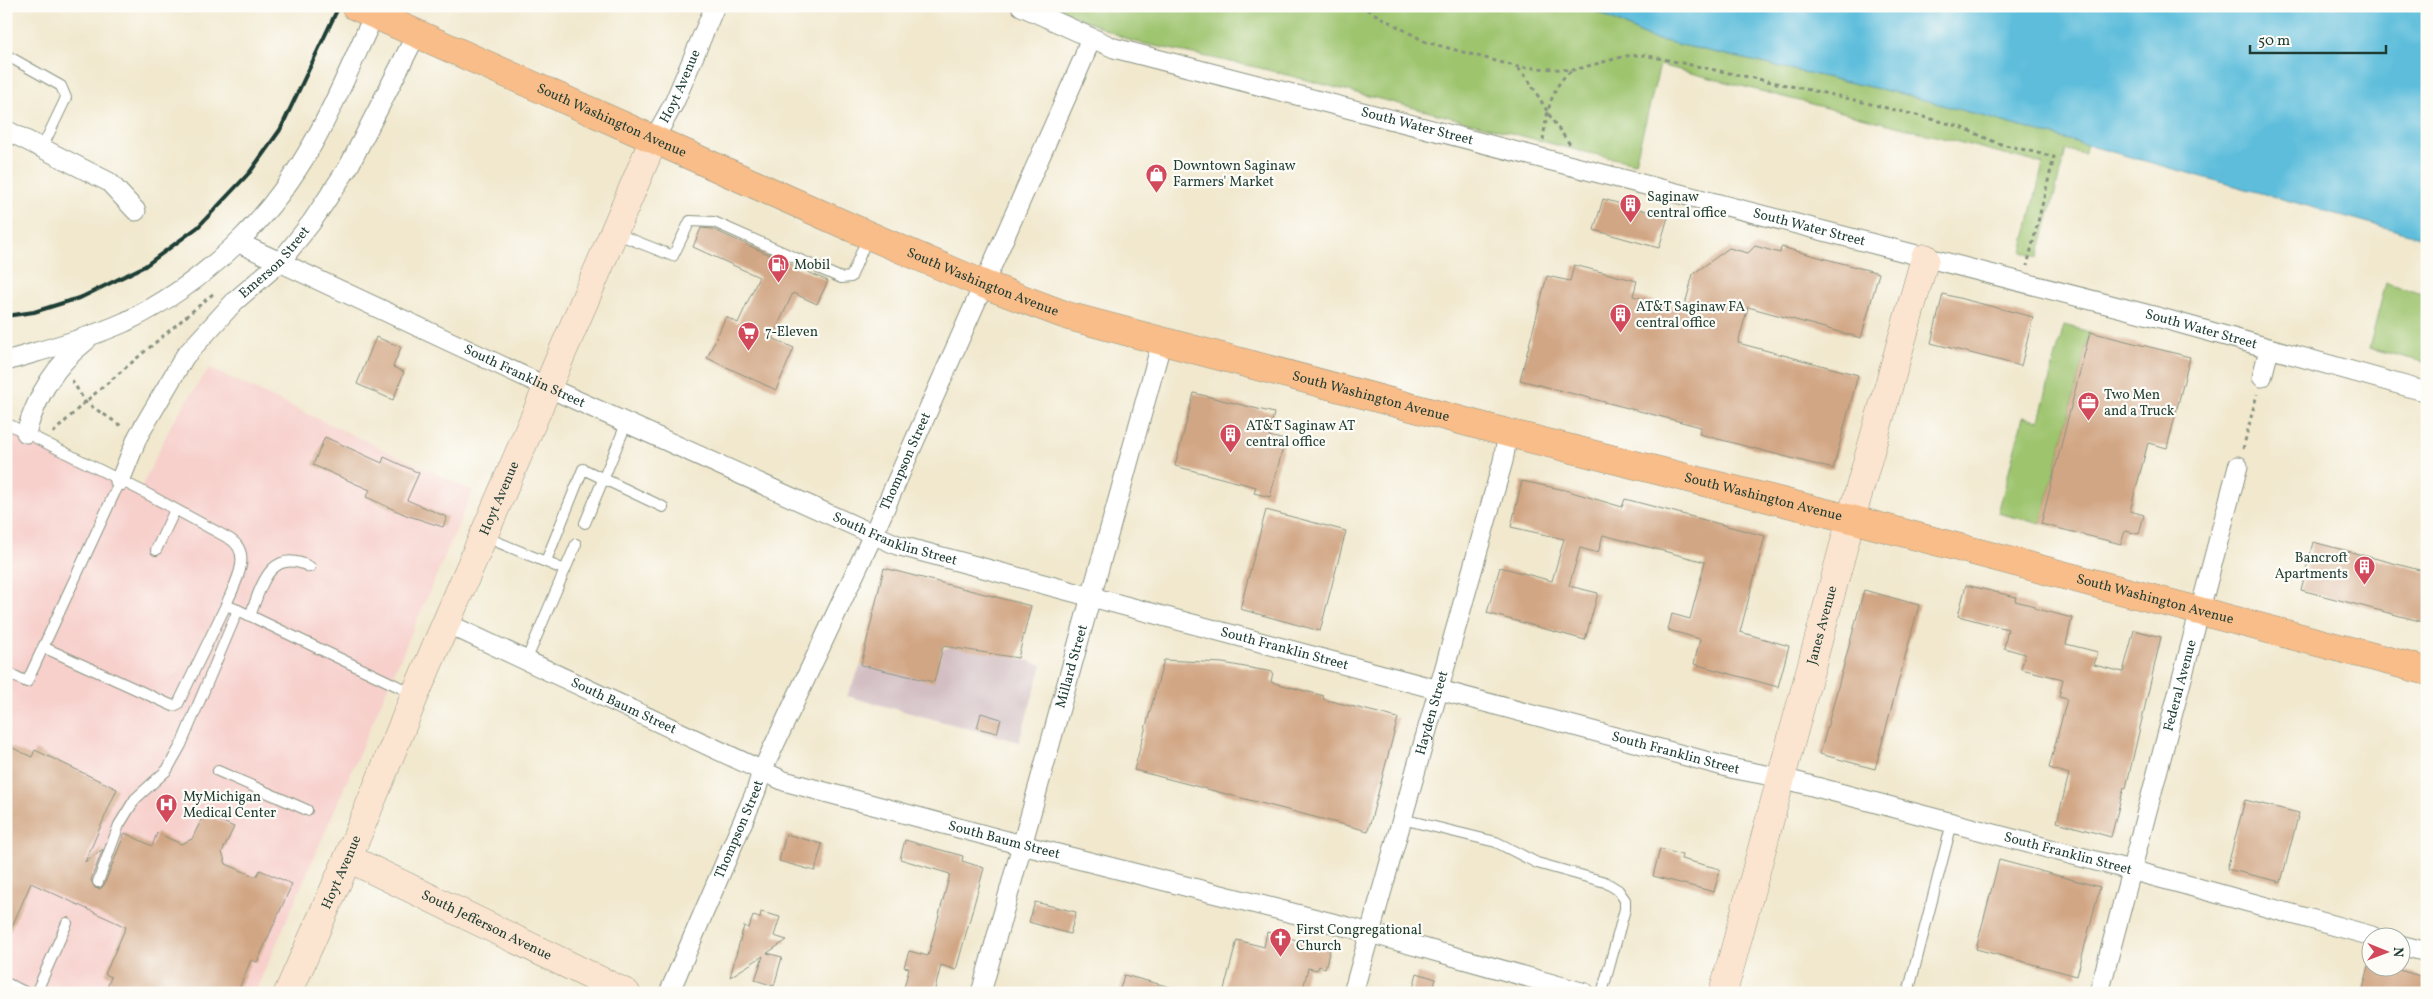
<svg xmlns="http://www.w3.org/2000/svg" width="2433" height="999" font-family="Vollkorn,serif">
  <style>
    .built { fill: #f7d0cc }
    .industrial { fill: #d2bec3 }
    .green { fill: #9ec46e; stroke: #5e8051 }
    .water { fill: #5dbddb; stroke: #3e7d88 }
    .building { fill: #d1a684 }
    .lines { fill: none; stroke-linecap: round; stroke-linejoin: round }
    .lane-casing { stroke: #889281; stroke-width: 12 }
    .street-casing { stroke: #889281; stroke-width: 21 }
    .secondary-casing { stroke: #889281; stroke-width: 29 }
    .primary-casing { stroke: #889281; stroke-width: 29 }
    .path { stroke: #889281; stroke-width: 3; stroke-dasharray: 4 4; stroke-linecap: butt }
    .lane { stroke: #fff; stroke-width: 10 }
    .street { stroke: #fff; stroke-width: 19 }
    .secondary { stroke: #fce5d0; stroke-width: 28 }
    .primary { stroke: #f8bd89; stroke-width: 28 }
    .rail { stroke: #1f3d34; stroke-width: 4 }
    .labels { text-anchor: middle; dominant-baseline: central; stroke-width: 4.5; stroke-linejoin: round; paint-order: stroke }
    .street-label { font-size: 14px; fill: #1f3d34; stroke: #fdfcf7 }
    .poi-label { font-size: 14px; fill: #1f3d34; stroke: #fdfcf7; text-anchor: start }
  </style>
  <rect width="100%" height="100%" fill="#fdfcf7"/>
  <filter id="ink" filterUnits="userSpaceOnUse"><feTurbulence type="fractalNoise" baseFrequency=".02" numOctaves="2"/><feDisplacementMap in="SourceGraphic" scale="10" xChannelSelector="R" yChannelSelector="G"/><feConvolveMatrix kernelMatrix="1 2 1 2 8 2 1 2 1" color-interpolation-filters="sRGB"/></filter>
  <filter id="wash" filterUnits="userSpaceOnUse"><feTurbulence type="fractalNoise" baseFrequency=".0096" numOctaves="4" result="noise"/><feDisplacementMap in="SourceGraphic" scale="20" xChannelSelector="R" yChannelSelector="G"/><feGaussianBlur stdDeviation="1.12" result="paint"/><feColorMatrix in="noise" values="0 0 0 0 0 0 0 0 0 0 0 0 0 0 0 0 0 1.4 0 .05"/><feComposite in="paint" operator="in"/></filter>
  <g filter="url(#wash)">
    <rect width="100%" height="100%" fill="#f1e8ce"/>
    <polygon class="built" points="209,368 473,491 255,993 6,993 6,423 140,490 171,425"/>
    <polygon class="industrial" points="952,647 1018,658 1042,665 1019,742 847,696 861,665 934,682 943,649"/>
    <g class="green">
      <polygon points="1053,6 1585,6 1650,38 1906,95 2087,145 2084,154 2066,150 2038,258 2022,252 2043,164 1660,65 1635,163 1580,151 1260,68 1131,41"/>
      <polygon points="2386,283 2427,294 2427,363 2369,348"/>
      <polygon points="2064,325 2090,332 2041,524 1998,513 2023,417 2039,420"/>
    </g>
    <polygon class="water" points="1585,6 2427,6 2427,239 1906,95 1650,38"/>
    <g id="blocks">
      <g class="building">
        <polygon points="1603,199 1668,217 1659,248 1594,230"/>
        <polygon points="701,228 712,229 828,281 817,304 793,293 772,338 794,348 776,390 707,358 726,317 738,323 759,277 693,247"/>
        <polygon points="1755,246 1780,253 1781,247 1879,273 1861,338 1748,307 1738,343 1858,375 1833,469 1699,434 1701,427 1520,380 1547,276 1570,281 1574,265 1637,281 1633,296 1684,309 1693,274 1729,248 1748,253"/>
        <polygon points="1943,294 2033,317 2021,366 1931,343"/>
        <polygon points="2090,332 2190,357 2167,448 2148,443 2130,511 2144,515 2139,534 2125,531 2121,544 2041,524"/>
        <polygon points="376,337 401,347 393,367 404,372 393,400 357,384"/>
        <polygon points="1194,393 1274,413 1269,436 1285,440 1270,497 1254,493 1256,487 1175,466"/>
        <polygon points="325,437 382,463 384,457 419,473 407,500 447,517 443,527 406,515 366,497 370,490 313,465"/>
        <polygon points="1522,481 1565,490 1622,507 1625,499 1765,536 1740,632 1789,646 1778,687 1694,664 1700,639 1668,630 1672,614 1690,619 1705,562 1603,535 1598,553 1580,548 1569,586 1598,593 1585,640 1487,613 1500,567 1552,581 1564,539 1511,527"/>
        <polygon points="1266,510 1346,531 1320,631 1240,609"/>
        <polygon points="2313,542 2427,572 2427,623 2301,590"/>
        <polygon points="884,568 1031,606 1018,658 943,646 934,682 861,665"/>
        <polygon points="1966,585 2016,597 2015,601 2035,606 2034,608 2072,618 2066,644 2098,652 2094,665 2123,672 2134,630 2161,637 2126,788 2124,787 2111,837 2057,822 2069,774 2049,768 2067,699 2059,697 2063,679 2021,669 2025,654 2004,648 2008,629 1958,616"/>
        <polygon points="1864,590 1919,605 1875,769 1820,754"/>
        <polygon points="1164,660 1223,663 1273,672 1271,682 1324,696 1323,699 1398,718 1368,831 1134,770"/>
        <polygon points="981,713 1001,719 997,733 977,728"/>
        <polygon points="6,745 32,757 35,750 117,789 85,862 103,849 91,880 95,888 100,889 104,885 125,833 152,846 157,833 181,844 192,839 204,814 234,827 222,852 226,864 256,877 260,870 292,884 257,962 251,960 237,993 105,993 111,977 105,974 126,927 31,883 6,940"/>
        <polygon points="2245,800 2299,813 2281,882 2227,869"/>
        <polygon points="786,834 822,844 815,871 779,861"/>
        <polygon points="905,840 963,856 962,861 984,868 956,970 941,965 934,993 907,993 908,989 904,988 909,968 904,967 909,951 928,956 950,874 900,859"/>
        <polygon points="1660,849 1682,855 1681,859 1720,869 1714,892 1653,876"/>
        <polygon points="1999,860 2100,887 2077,976 1976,949"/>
        <polygon points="1035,902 1076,912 1070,934 1029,922"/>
        <polygon points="761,912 780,917 774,936 787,940 767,953 782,957 774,986 755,980 763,956 730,977 744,926 749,928 753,916 760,918"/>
        <polygon points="1267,932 1330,949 1325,968 1319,966 1317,970 1308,968 1302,993 1223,993 1237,940 1264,947"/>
        <polygon points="2369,966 2385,966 2427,978 2427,993 2362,993"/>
        <polygon points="1417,973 1436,979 1432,993 1412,993"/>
        <polygon points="1124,975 1174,988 1174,993 1119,993"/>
      </g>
    </g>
  </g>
  <g filter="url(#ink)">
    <use href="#blocks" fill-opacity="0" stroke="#889281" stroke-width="1"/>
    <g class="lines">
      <defs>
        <g id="lane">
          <polyline points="6,55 61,86 66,98 42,148"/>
          <polyline points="615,233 673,256 690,221 714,222 841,278 851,277 868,236"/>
          <path d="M6,423L140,490L230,539C254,554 234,585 226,605L238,610L181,745L167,770L135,799L119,825L98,882"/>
          <polyline points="585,523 627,422"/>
          <polyline points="483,536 565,570"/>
          <polyline points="156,550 175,510"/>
          <polyline points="546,561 583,469 663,507"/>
          <polyline points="238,610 414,694"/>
          <path d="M250,616C261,587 270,546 310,567"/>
          <polyline points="43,647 173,706 178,704 226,605"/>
          <polyline points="526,661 576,544"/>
          <polyline points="6,672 27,682 120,481"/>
          <polyline points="218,771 307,810"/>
          <polyline points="1402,819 1496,842 1537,863 1605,882 1618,890 1625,900 1625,909 1602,993"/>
          <polyline points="6,983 27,993"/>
          <polyline points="36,993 67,923"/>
          <polyline points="1908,993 1952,823"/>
        </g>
        <g id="street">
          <path id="s1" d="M1021,6L1114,48L2161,318L2427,392"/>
          <polyline points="6,130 109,182 136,211"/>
          <path id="s2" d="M654,139L674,103L715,6"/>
          <path id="s3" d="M239,243L547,387L897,545L1735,769L1782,778L2183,884L2372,936"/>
          <path d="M6,361C46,349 87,339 125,322C204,284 269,221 312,145C336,103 354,58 374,15"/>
          <polyline points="2262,377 2269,350"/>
          <path d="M26,433C37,395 55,365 86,341"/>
          <path id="s4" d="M120,481L138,436L185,356L235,301L280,262L311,223L349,166L417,33"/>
          <path id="s5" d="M446,623L784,781L1022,845L1348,927L1585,993"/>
          <polyline points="2400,945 2427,952"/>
          <path id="s6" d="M669,993L756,791L762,771L873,535L1084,57L1090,38"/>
          <path id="s7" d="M981,993L1162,341"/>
          <path id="s8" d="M1353,993L1503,461L1508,433"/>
          <path id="s9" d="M2099,993L2238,466"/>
        </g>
        <g id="secondary">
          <path id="s10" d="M348,858L626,993"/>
          <path id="s11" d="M288,993L348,858L415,695L654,139"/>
          <path id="s12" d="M1723,993L1851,519L1925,258"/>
        </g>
        <g id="primary">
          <path id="s13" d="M355,6L868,235L983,284L1068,316L1508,433L1851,519L2427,671"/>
        </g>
      </defs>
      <use href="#lane" class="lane-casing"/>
      <use href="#street" class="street-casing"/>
      <use href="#secondary" class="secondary-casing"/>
      <use href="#primary" class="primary-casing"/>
      <g class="path">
        <polyline points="1360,6 1426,42 1518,67 1573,70 1626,56 1644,55 1838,96 1928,118 1961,127 1997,143 2054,157 2027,266"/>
        <polyline points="1518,68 1528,79 1553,121 1572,147"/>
        <path d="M1543,140C1546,117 1551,83 1573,70"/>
        <polyline points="72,380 85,402 123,427"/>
        <polyline points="53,433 85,402 214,293"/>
        <polyline points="2243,449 2257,394"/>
      </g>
      <use href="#lane" class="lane"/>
      <use href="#street" class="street"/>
      <use href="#secondary" class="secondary"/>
      <use href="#primary" class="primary"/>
      <polyline class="rail" points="6,316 34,312 82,297 145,266 198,227 250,172 280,130 339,6"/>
    </g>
  </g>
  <defs>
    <symbol id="shop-pin" viewBox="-11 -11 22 30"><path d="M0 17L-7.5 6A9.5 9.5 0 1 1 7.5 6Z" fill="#d1495b" stroke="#fdfcf7"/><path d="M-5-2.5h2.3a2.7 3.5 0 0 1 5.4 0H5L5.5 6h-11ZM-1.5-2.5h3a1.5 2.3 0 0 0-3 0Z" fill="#fff"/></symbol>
    <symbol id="building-pin" viewBox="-11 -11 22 30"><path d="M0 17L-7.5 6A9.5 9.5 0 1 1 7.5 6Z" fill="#d1495b" stroke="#fdfcf7"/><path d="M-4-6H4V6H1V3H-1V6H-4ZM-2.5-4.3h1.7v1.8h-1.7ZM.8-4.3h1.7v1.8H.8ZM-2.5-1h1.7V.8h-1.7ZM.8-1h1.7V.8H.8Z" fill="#fff"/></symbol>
    <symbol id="fuel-pin" viewBox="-11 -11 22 30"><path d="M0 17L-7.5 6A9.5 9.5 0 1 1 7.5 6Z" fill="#d1495b" stroke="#fdfcf7"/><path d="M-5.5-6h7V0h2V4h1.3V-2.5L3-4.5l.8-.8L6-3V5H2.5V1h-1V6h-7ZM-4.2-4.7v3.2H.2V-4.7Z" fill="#fff"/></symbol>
    <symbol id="supermarket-pin" viewBox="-11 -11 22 30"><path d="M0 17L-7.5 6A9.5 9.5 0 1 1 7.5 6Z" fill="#d1495b" stroke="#fdfcf7"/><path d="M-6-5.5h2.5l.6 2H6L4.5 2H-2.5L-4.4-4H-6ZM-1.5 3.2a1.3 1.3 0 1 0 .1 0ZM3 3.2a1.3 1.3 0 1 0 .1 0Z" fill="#fff"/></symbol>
    <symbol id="office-pin" viewBox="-11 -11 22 30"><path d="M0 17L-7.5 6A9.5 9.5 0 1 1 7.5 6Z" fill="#d1495b" stroke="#fdfcf7"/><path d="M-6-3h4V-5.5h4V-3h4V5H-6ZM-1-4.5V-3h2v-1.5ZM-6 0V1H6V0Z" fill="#fff"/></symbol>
    <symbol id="hospital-pin" viewBox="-11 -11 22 30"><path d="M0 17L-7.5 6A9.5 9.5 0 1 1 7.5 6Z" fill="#d1495b" stroke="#fdfcf7"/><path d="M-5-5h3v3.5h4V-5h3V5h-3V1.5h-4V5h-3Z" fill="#fff"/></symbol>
    <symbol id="church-pin" viewBox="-11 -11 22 30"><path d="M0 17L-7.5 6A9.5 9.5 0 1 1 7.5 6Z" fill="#d1495b" stroke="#fdfcf7"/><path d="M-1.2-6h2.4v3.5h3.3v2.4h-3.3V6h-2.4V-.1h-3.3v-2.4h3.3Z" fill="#fff"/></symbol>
  </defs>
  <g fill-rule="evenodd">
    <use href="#shop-pin" x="1144" y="162" width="25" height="34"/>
    <use href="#building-pin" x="1618" y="192" width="25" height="34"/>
    <use href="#fuel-pin" x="766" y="252" width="25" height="34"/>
    <use href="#building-pin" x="1608" y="302" width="25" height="34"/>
    <use href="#supermarket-pin" x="736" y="320" width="25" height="34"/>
    <use href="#office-pin" x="2076" y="390" width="25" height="34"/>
    <use href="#building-pin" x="1218" y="422" width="25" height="34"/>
    <use href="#building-pin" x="2352" y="554" width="25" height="34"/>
    <use href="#hospital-pin" x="154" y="792" width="25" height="34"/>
    <use href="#church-pin" x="1268" y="926" width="25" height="34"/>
  </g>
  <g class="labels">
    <g class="street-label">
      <text stroke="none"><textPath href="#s2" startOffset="59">Hoyt Avenue</textPath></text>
      <text stroke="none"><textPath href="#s13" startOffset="281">South Washington Avenue</textPath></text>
      <text stroke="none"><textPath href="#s1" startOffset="415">South Water Street</textPath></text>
      <text stroke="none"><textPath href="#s1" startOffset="820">South Water Street</textPath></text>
      <text stroke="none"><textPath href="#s4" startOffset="271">Emerson Street</textPath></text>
      <text stroke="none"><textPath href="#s13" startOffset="686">South Washington Avenue</textPath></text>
      <text stroke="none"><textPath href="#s1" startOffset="1225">South Water Street</textPath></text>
      <text stroke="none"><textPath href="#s3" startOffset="315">South Franklin Street</textPath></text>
      <text stroke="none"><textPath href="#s13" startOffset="1091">South Washington Avenue</textPath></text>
      <text stroke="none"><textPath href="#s6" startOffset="582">Thompson Street</textPath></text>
      <text stroke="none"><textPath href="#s13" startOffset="1496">South Washington Avenue</textPath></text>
      <text stroke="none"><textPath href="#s11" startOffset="538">Hoyt Avenue</textPath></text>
      <text stroke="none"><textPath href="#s3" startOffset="720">South Franklin Street</textPath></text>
      <text stroke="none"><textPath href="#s13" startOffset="1901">South Washington Avenue</textPath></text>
      <text stroke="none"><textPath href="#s12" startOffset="381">Janes Avenue</textPath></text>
      <text stroke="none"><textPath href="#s3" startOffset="1125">South Franklin Street</textPath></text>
      <text stroke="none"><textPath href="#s7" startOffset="339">Millard Street</textPath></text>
      <text stroke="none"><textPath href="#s9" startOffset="318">Federal Avenue</textPath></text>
      <text stroke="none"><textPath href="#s5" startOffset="196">South Baum Street</textPath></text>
      <text stroke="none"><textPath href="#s8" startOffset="291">Hayden Street</textPath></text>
      <text stroke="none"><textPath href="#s3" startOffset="1530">South Franklin Street</textPath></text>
      <text stroke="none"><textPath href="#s6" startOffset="178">Thompson Street</textPath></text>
      <text stroke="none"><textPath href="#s5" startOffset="601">South Baum Street</textPath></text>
      <text stroke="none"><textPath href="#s3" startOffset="1935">South Franklin Street</textPath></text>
      <text stroke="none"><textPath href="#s11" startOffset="132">Hoyt Avenue</textPath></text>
      <text stroke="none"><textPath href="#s10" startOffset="154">South Jefferson Avenue</textPath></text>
    </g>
    <g class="poi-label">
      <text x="1173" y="166">Downtown Saginaw<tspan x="1173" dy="16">Farmers' Market</tspan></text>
      <text x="1647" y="197">Saginaw<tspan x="1647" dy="16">central office</tspan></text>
      <text x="794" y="265">Mobil</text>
      <text x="1636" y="307">AT&amp;T Saginaw FA<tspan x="1636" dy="16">central office</tspan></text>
      <text x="765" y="332">7-Eleven</text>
      <text x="2104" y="395">Two Men<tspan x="2104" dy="16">and a Truck</tspan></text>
      <text x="1246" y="426">AT&amp;T Saginaw AT<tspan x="1246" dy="16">central office</tspan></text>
      <text x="2348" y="558" text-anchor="end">Bancroft<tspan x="2348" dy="16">Apartments</tspan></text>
      <text x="183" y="797">MyMichigan<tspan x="183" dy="16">Medical Center</tspan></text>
      <text x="1296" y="930">First Congregational<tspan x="1296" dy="16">Church</tspan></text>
    </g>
  </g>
  <rect width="2433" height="999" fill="none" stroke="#fdfcf7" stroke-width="25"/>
  <g transform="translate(2386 952) rotate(91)"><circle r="24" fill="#fdfcf7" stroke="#a4b0a9"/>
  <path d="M0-4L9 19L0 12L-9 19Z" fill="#d1495b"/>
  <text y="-8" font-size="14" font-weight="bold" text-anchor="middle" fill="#1f3d34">N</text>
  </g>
  <path d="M2250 45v8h136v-8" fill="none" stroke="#1f3d34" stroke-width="2.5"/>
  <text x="2258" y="45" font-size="15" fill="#1f3d34" stroke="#fdfcf7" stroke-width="4" paint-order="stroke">50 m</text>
</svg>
